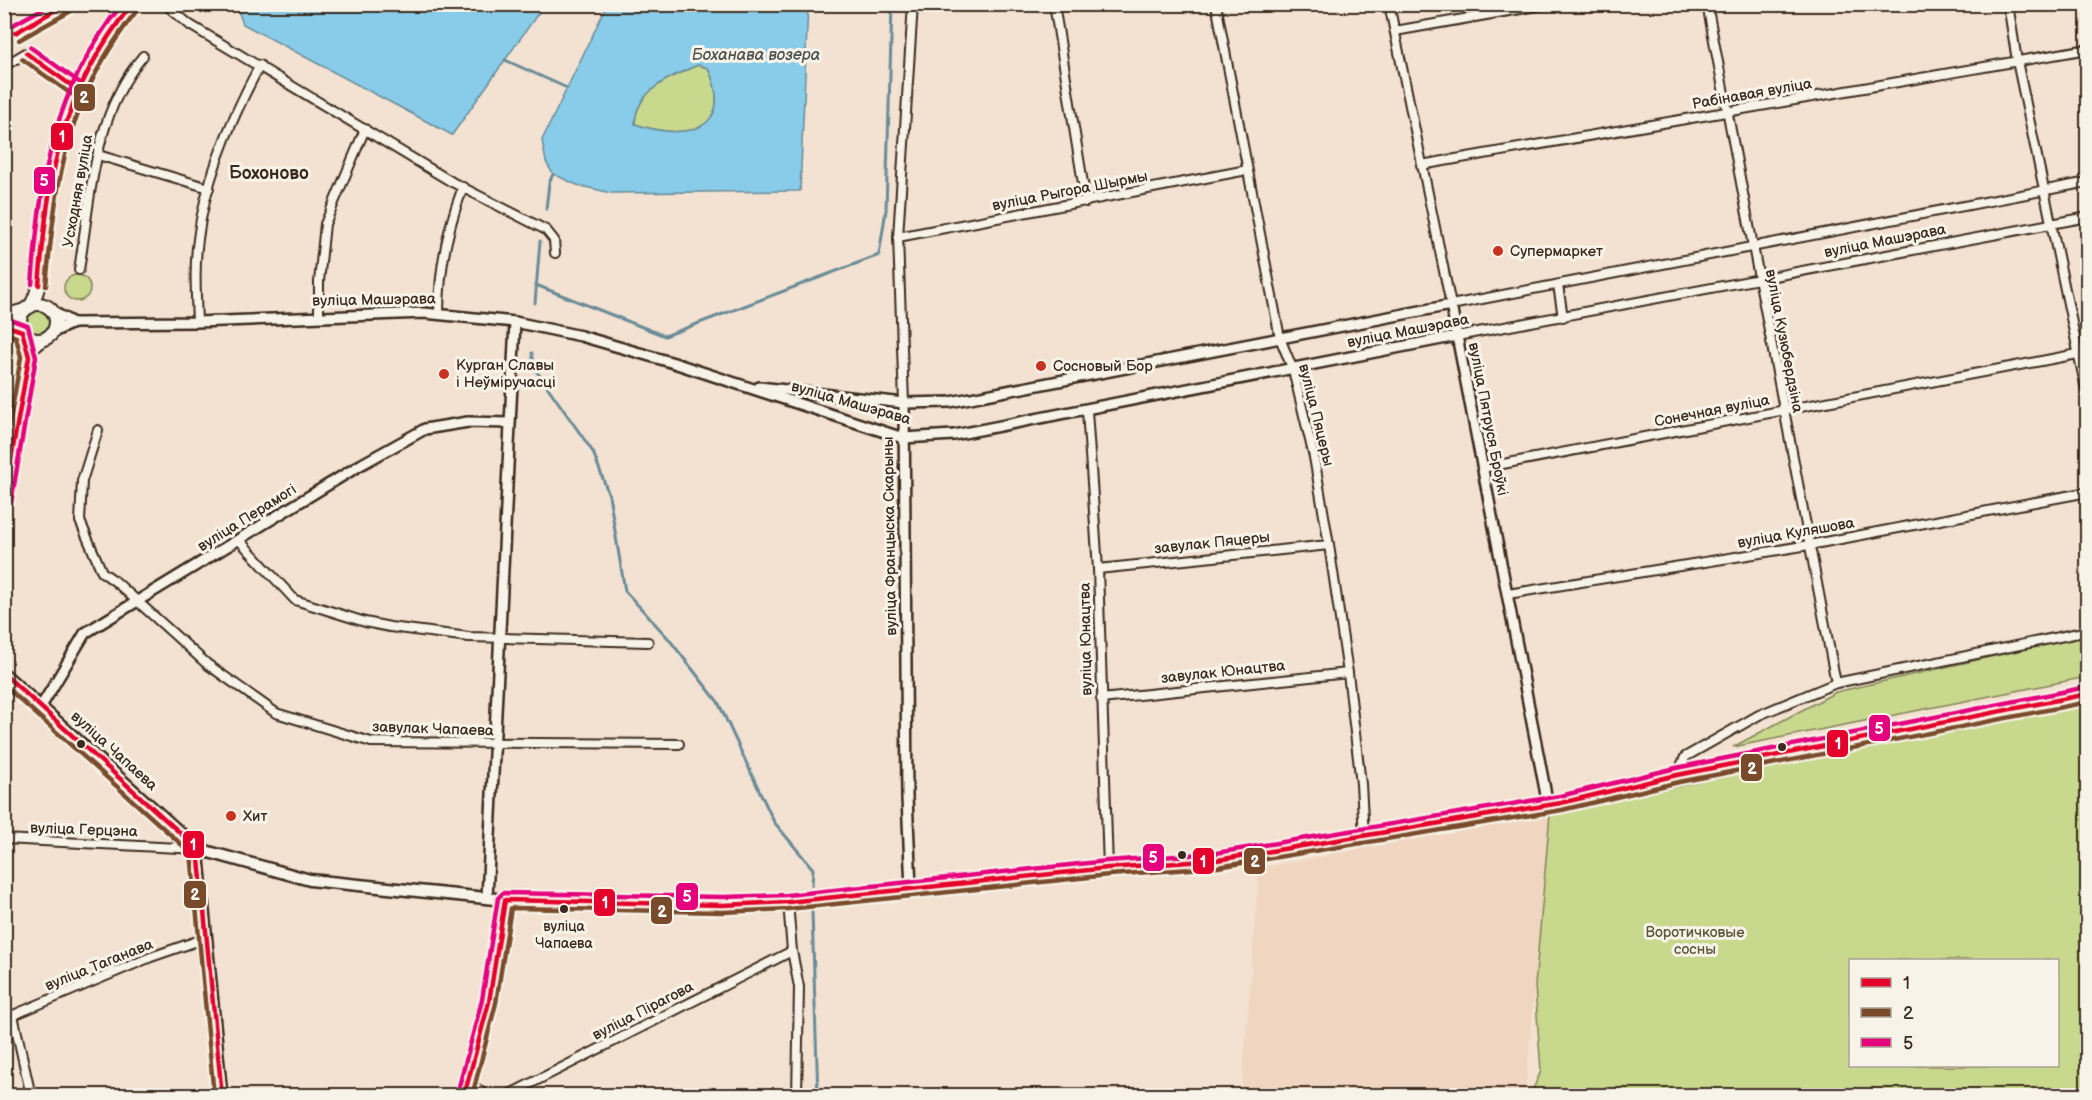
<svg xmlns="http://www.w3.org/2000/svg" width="2092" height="1100" font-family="'Balsamiq Sans',sans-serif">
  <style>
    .built { fill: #f0d6c1 }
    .green { fill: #c8d88d; stroke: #828156; stroke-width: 1.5; fill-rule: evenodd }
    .water { fill: #88cce9; stroke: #698b98; stroke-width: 1.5; fill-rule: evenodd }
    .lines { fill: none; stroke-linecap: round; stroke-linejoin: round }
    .stream { stroke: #698b98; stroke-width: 3 }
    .minor-casing { stroke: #3b2a1e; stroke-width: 12 }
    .tertiary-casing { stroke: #3b2a1e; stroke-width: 14 }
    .secondary-casing { stroke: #3b2a1e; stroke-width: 15 }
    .primary-casing { stroke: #3b2a1e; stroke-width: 16 }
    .minor { stroke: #f7f3e8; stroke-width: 8 }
    .tertiary { stroke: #f7f3e8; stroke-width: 9 }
    .secondary { stroke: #f7f3e8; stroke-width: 10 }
    .primary { stroke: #f7f3e8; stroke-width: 12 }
    .bus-1-casing { stroke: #f7f3e8; stroke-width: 9 }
    .bus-2-casing { stroke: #f7f3e8; stroke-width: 9 }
    .bus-3-casing { stroke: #f7f3e8; stroke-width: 9 }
    .bus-1 { stroke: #e4002b; stroke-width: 4.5 }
    .bus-2 { stroke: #7a4b2a; stroke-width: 4.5 }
    .bus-3 { stroke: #e5007d; stroke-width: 4.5 }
    .poi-dot { fill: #c8321e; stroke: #f7f3e8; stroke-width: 2 }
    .bus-dot { fill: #3b2a1e; stroke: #f7f3e8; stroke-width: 2 }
    .labels { text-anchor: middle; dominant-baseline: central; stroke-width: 6; stroke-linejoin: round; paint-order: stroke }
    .bus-label { font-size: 14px; fill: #3b2a1e; stroke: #f7f3e8 }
    .street-label { font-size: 15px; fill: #3b2a1e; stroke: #f7f3e8 }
    .poi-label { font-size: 15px; fill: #3b2a1e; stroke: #f7f3e8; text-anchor: start }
    .park-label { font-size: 15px; fill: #5e563a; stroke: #f7f3e8 }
    .water-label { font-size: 16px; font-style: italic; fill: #4e5251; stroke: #f7f3e8 }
    .quarter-label { font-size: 18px; font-weight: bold; fill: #3b2a1e; stroke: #f7f3e8 }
    .line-badge { stroke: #f7f3e8; stroke-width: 2 }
    .badge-label { font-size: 16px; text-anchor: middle; font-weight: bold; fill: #fff }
  </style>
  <rect width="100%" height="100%" fill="#f3e2d1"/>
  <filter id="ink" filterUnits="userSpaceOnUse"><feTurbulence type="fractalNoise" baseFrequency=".0167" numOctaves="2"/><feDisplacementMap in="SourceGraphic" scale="12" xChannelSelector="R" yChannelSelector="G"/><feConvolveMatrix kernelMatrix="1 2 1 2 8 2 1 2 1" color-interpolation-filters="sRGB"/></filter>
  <g filter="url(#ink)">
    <polygon class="built" points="1550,814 1525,1095 1241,1096 1259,868"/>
    <g class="green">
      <path d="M698,65L708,68C737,133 684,141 635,124C636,90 670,77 698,65Z"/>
      <circle cx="77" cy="288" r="13"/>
      <circle cx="38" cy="322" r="14"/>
      <polygon points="2087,635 2087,677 1733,747 1836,692"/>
      <path d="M2087,699V1095L1530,1096L1541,1071L1535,986L1550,814ZM1850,960H2058V1066H1850Z"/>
    </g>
    <g class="water">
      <polygon points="236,5 236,4 544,5 452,135 243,24"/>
      <path d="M607,5H808L800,191L611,193L577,185L553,174L546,162L542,140ZM698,65L708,68C737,132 684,141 635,124C635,91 671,76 698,65Z"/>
    </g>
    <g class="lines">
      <g class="stream">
        <polyline points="505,60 567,88"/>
        <polyline points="546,209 549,183 553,174"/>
        <polyline points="536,285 665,336 879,255 886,210 892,4"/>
        <polyline points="535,303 540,241"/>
        <polyline points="532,353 535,369 593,452 609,495 625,591 668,638 718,702 774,822 813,869 812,885"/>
        <polyline points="812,913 818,1096"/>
      </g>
      <defs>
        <g id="minor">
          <polyline points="165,4 190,25 452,182 546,230 554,240 555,253"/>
          <polyline points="1054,4 1086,202"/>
          <polyline points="1216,4 1280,338 1293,370 1314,457 1329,545 1348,673 1361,784 1364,836"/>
          <polyline points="1389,4 1451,305 2088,182"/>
          <polyline points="1707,4 1836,683"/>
          <polyline points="2008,4 2017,61 2088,399"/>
          <polyline points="1395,31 1549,4"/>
          <polyline points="4,66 26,53 75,88"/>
          <polyline points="98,155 209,188"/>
          <polyline points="1421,165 2088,49"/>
          <polyline points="898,237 1247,170"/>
          <path d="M79,270C91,196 93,116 143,56"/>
          <polyline points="1558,285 1563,317"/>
          <path d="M439,314C439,268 447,229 463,187"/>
          <polyline points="319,316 319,282 325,224 365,129"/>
          <path d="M197,322C196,295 194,267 198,239C205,179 231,119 260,65"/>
          <polyline points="1457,336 2088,217"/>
          <polyline points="904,403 898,237 913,4"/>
          <polyline points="1087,411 1098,569 1108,868"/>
          <polyline points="98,430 82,481 80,521 102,572 116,582 207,664 276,713 371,742 679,744"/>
          <polyline points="1482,468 2088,352"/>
          <polyline points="239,540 295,600 365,622 390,627 469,637 648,642"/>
          <polyline points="1098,569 1329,545"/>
          <polyline points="1508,594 1809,545 2088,492"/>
          <polyline points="1101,699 1348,673"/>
          <polyline points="1677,775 1685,757 1759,715 1836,683 2088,631"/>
          <polyline points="4,839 198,849"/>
          <polyline points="792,951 799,987 797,1096"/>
          <polyline points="13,1015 31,1096"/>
          <polyline points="4,1019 151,957 206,938"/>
          <polyline points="468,1080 485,1096"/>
          <polyline points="506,1096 792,951 788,902"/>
        </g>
        <g id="tertiary">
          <polyline points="53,312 73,323"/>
          <polyline points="53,332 73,323 197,322 424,313 515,322 581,336 674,363 903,438 954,435 1457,336"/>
          <polyline points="759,387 904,403 950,402 1451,305 1548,805"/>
          <polyline points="904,403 907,798 911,888"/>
          <polyline points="42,705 85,633 362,464 425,429 468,422 509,423"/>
          <polyline points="198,849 222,1096"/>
          <polyline points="487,898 515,322"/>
          <polyline points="464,1096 489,1002 505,900"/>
        </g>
        <g id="secondary">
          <polyline points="29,357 32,349 43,340"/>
          <polyline points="4,502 29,357 25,335"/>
          <polyline points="4,674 198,849 310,880 505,900 644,905 723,905 788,902 1108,868 1217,860 1299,848 1561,803 1677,775 2088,694"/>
        </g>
        <g id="primary">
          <circle cx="38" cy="322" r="18"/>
          <path d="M30,307C45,282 43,246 47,217C56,135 75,67 132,4"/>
          <polyline points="4,316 25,310"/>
          <polyline points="4,325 22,331"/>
        </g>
      </defs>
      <use href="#minor" class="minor-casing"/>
      <use href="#tertiary" class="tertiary-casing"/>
      <use href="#secondary" class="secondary-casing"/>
      <use href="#primary" class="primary-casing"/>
      <use href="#minor" class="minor"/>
      <use href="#tertiary" class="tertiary"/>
      <use href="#secondary" class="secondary"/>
      <use href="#primary" class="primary"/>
      <defs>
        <g id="bus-1">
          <polyline points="15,33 66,4"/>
          <polyline points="26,53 75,88"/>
          <path d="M39,285C49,172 59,96 132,4"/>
          <polyline points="4,325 22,331 29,357 4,499"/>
          <polyline points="4,674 198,849 222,1096"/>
          <polyline points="464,1096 489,1002 505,900 723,905 788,902 1108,868 1217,860 1561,803 1677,775 2088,694"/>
        </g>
        <g id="bus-2">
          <polyline points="19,40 71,11"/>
          <polyline points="22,59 71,94"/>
          <path d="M46,286C57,174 66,99 138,9"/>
          <polyline points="4,333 16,337 21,357 4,455"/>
          <polyline points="4,685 191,853 214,1096"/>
          <polyline points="472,1096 496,1003 511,908 723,912 788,909 1109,875 1218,867 1562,810 1679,782 2088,702"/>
        </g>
        <g id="bus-3">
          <polyline points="11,26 51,4"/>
          <polyline points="30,47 79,82"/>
          <path d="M32,284C41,176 52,92 122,4"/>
          <polyline points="6,318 28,326 36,357 11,503"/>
          <polyline points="457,1094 482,1000 498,898 503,893 723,897 787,895 1107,861 1216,853 1560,796 1676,768 2087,687"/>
        </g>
      </defs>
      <use href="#bus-1" class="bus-1-casing"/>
      <use href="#bus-2" class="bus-2-casing"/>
      <use href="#bus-3" class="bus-3-casing"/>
      <use href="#bus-1" class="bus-1"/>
      <use href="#bus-2" class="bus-2"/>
      <use href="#bus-3" class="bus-3"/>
    </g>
  </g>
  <g class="poi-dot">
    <circle cx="1498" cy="251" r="6"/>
    <circle cx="1041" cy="366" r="6"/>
    <circle cx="444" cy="374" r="6"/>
    <circle cx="231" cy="816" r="6"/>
  </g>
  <g class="bus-dot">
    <circle cx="81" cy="744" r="5"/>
    <circle cx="1782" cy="747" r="5"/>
    <circle cx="1182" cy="855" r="5"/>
    <circle cx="564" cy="909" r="5"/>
  </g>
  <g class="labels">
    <g class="bus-label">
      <text x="564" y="926">вуліца<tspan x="564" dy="17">Чапаева</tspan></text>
    </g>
    <g class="street-label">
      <text transform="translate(1752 94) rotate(-10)">Рабінавая вуліца</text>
      <text transform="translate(78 191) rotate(-80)">Усходняя вуліца</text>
      <text transform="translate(1070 191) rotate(-11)">вуліца Рыгора Шырмы</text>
      <text transform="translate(1885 241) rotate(-11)">вуліца Машэрава</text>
      <text transform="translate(374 300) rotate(-1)">вуліца Машэрава</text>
      <text transform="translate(1408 331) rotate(-11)">вуліца Машэрава</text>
      <text transform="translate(1784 341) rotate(79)">вуліца Кузюбердзіна</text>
      <text transform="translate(851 403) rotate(16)">вуліца Машэрава</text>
      <text transform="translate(1712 411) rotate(-11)">Сонечная вуліца</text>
      <text transform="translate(1316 415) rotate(76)">вуліца Пяцеры</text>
      <text transform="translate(1488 419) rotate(79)">вуліца Пятруся Броўкі</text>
      <text transform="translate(247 518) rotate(-32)">вуліца Перамогі</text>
      <text transform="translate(1796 533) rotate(-10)">вуліца Куляшова</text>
      <text transform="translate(890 536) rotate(-91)">вуліца Францыска Скарыны</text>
      <text transform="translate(1212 543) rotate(-6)">завулак Пяцеры</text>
      <text transform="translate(1086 639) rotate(-91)">вуліца Юнацтва</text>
      <text transform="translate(1223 672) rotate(-6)">завулак Юнацтва</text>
      <text transform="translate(433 729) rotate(2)">завулак Чапаева</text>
      <text transform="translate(114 751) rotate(42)">вуліца Чапаева</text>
      <text transform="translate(84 830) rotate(2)">вуліца Герцэна</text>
      <text transform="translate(99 965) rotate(-22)">вуліца Таганава</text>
      <text transform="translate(643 1011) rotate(-27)">вуліца Пірагова</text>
    </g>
    <g class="poi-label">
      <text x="1510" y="251">Супермаркет</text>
      <text x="456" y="365">Курган Славы<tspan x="456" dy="17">і Неўміручасці</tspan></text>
      <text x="1053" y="366">Сосновый Бор</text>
      <text x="243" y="816">Хит</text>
    </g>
    <g class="park-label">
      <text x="1695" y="932">Воротичковые<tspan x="1695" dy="17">сосны</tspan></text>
    </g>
    <g class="water-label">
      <text x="756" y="55">Боханава возера</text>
    </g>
    <g class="quarter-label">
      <text x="269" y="173">Бохоново</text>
    </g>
  </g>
  <g class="line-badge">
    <rect x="73" y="83" width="23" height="29" rx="6" fill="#7a4b2a"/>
    <rect x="50" y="122" width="24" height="29" rx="6" fill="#e4002b"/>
    <rect x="33" y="166" width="23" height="29" rx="6" fill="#e5007d"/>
    <rect x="1868" y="714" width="23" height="28" rx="6" fill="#e5007d"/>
    <rect x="1826" y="729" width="23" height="29" rx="6" fill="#e4002b"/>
    <rect x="1740" y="753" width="23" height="29" rx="6" fill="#7a4b2a"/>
    <rect x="182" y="830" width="23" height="29" rx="6" fill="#e4002b"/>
    <rect x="1142" y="843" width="23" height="29" rx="6" fill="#e5007d"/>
    <rect x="1243" y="847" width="23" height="28" rx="6" fill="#7a4b2a"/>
    <rect x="1192" y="847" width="23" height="28" rx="6" fill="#e4002b"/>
    <rect x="183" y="880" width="24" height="29" rx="6" fill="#7a4b2a"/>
    <rect x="675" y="882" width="24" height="29" rx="6" fill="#e5007d"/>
    <rect x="593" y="888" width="23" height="29" rx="6" fill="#e4002b"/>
    <rect x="650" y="896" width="23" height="29" rx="6" fill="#7a4b2a"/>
  </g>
  <g class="badge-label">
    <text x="84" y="103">2</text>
    <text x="62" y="142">1</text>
    <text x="44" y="186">5</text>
    <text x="1879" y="734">5</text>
    <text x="1838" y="749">1</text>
    <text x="1752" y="774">2</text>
    <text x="193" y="850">1</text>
    <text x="1153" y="863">5</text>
    <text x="1255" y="867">2</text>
    <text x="1203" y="867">1</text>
    <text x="195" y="900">2</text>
    <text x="687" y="902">5</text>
    <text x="605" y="908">1</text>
    <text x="662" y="917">2</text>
  </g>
  <rect width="2092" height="1100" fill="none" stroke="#f7f3e8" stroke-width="24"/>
  <rect x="12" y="12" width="2068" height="1076" fill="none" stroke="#3b2a1e" stroke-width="2" filter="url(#ink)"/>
  <rect x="1849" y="959" width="210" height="108" fill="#f7f3e8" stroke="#aca397" stroke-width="1.5"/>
  <rect x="1861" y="978" width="30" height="9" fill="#e4002b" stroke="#aca397" stroke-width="1.5"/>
  <text x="1903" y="989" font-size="18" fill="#3b2a1e">1</text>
  <rect x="1861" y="1008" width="30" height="9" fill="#7a4b2a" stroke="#aca397" stroke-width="1.5"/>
  <text x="1903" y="1019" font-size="18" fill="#3b2a1e">2</text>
  <rect x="1861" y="1038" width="30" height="9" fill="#e5007d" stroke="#aca397" stroke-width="1.5"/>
  <text x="1903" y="1049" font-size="18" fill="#3b2a1e">5</text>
</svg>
